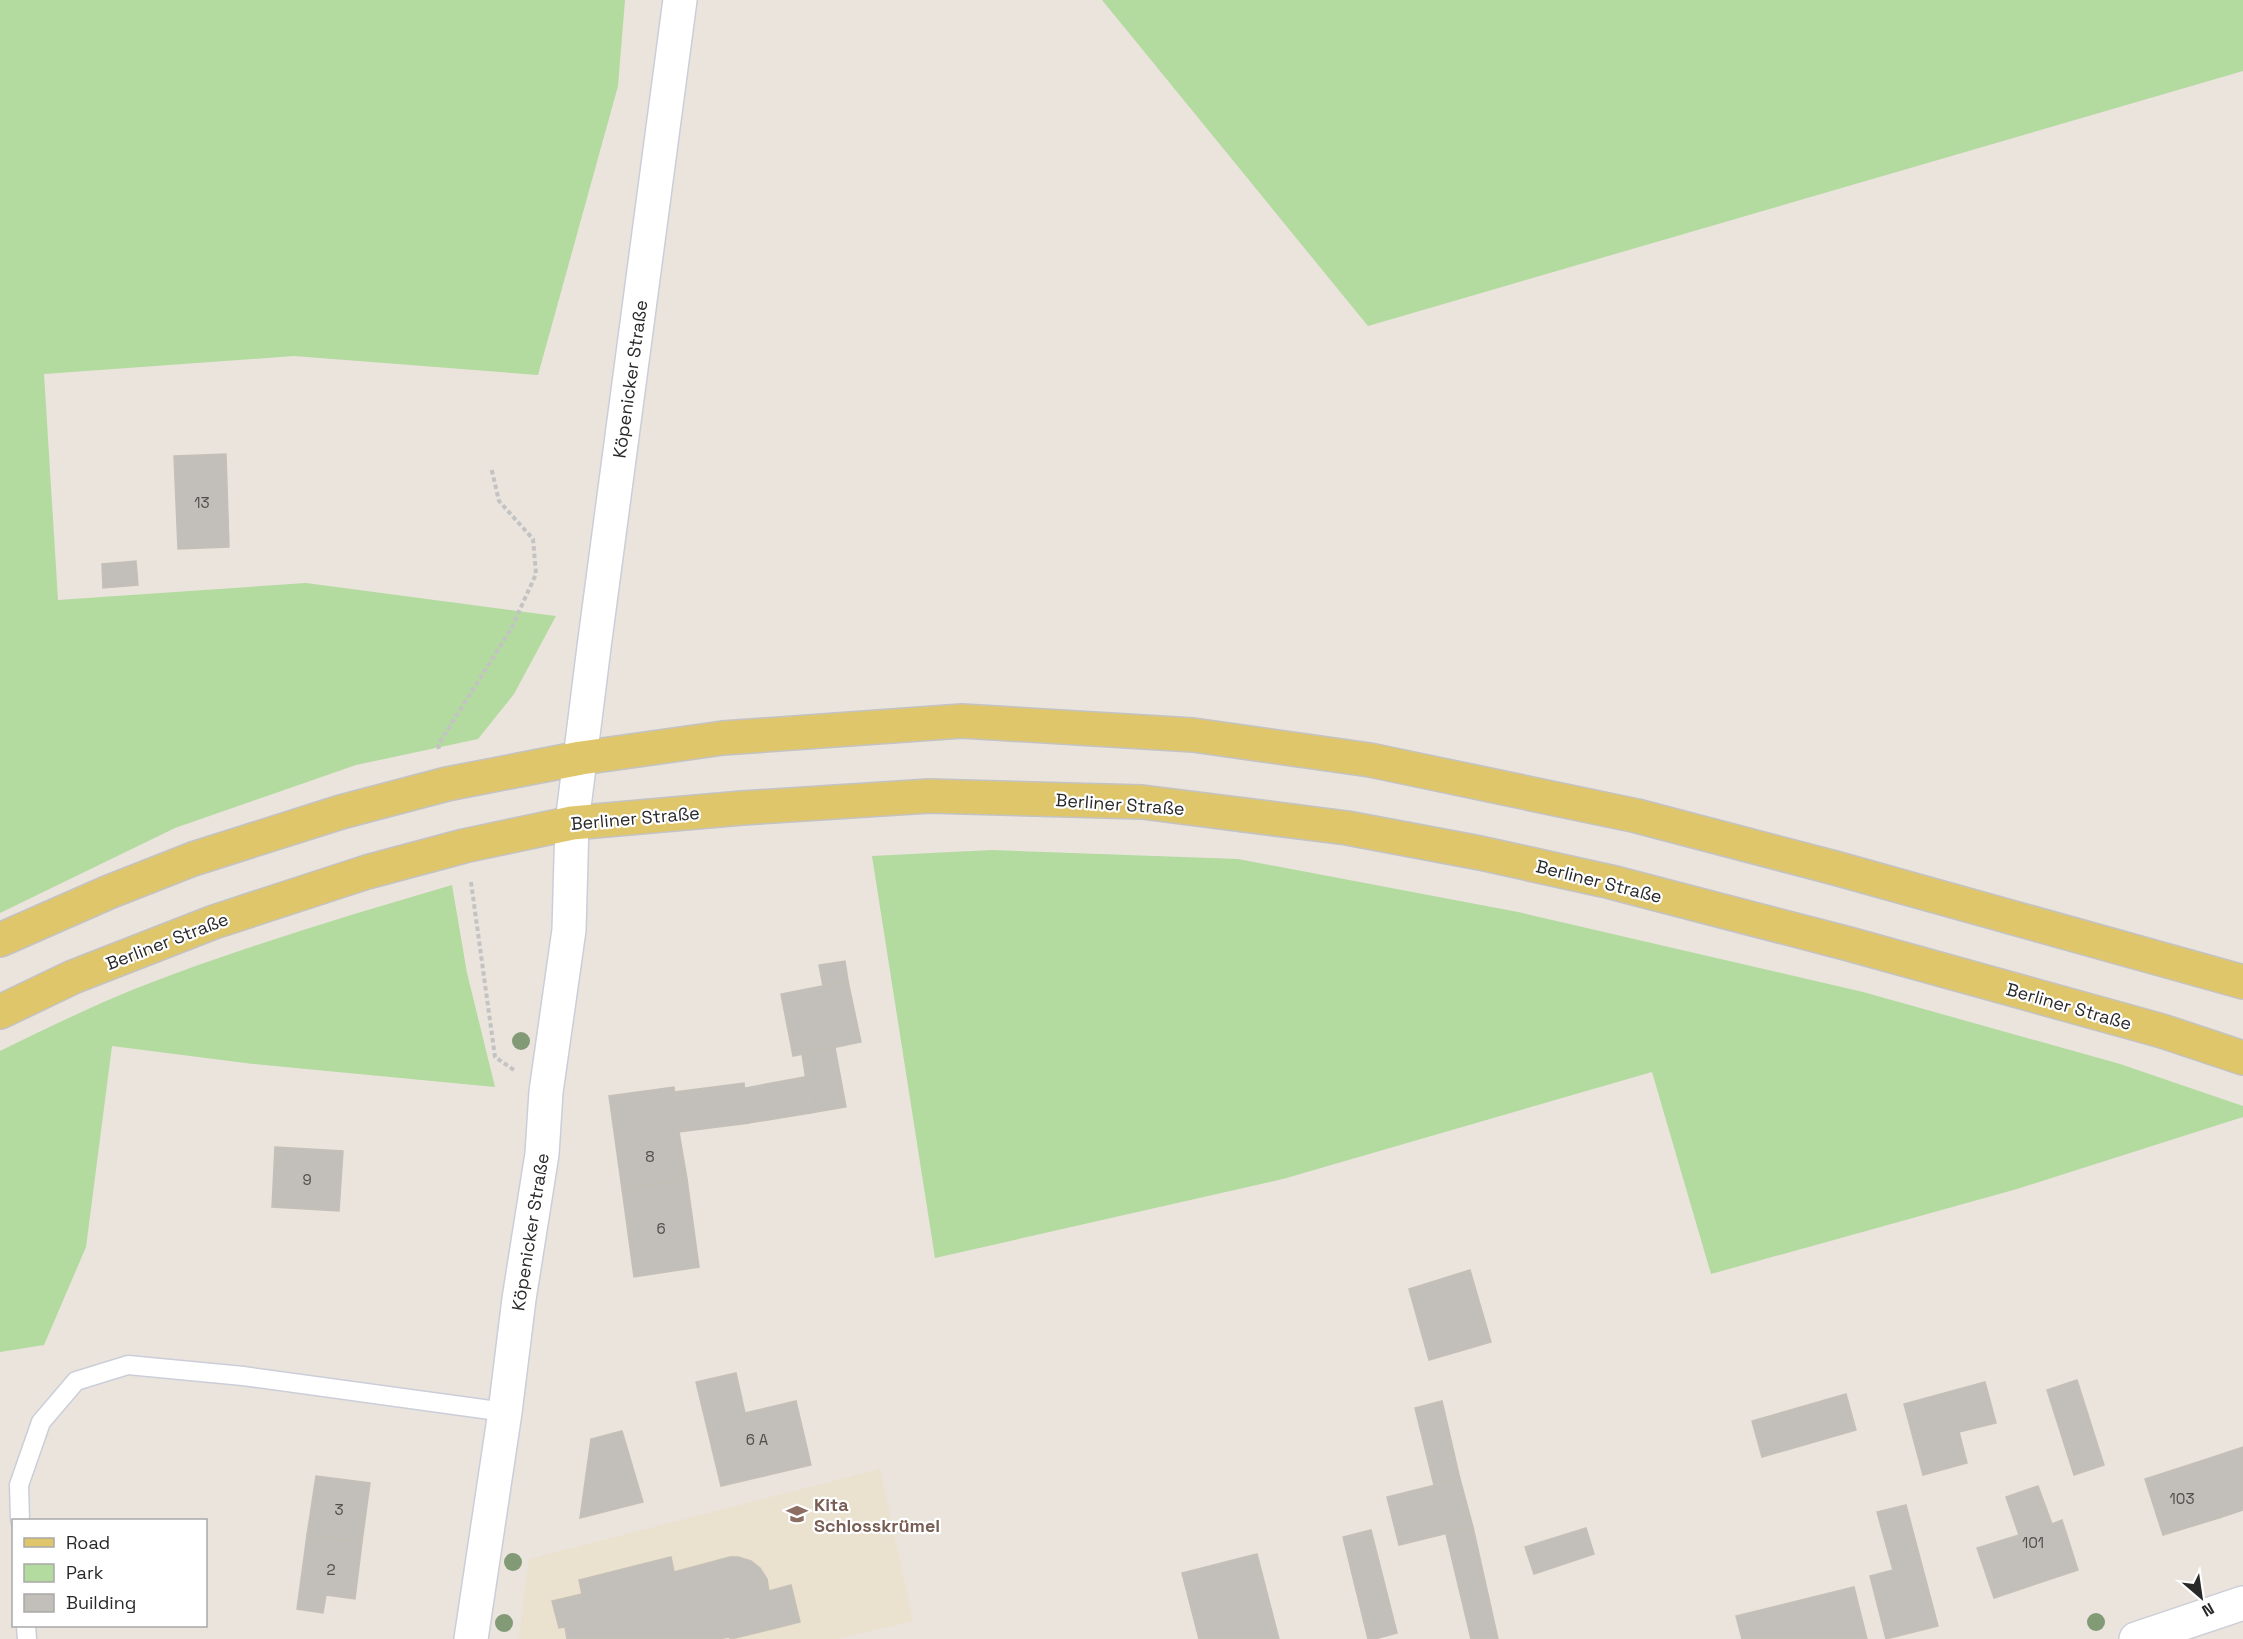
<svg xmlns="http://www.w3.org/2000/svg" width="2243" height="1639" font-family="'Space Grotesk',sans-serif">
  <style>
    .education { fill: #eae1ce }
    .green { fill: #b3da9f }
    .building { fill: #c2beb9; stroke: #c5c0b7; stroke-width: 1.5 }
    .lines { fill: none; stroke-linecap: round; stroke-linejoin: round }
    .lane-casing { stroke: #cbced9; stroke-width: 21 }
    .street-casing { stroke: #cbced9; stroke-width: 36 }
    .secondary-casing { stroke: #cbced9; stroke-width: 36 }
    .primary-casing { stroke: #c3c3c3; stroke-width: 36 }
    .path { stroke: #c3c3c3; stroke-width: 4; stroke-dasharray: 4.5 3; stroke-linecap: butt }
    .lane { stroke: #fff; stroke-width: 18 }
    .street { stroke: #fff; stroke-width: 33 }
    .secondary { stroke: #fff; stroke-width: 33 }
    .primary { stroke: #e0c66b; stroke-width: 33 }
    .tree { fill: #839a76 }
    .labels { text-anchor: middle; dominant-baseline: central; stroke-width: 4.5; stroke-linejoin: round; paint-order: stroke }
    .number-label { font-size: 15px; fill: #4f4e4d }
    .street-label { font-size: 18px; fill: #292929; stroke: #fff }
    .education-label { font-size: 18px; font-weight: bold; fill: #785e54; stroke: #fff; text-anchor: start }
  </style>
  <rect width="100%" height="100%" fill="#eae4dd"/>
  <polygon class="education" points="880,1469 913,1621 837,1639 519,1639 529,1559"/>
  <g class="green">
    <polygon points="0,0 625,0 618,86 538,375 294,356 44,374 58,600 306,583 556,616 514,694 478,739 356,765 175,828 0,913"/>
    <polygon points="1102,0 2243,0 2243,71 1368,326"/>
    <polygon points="992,850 1238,859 1518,912 1863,992 2120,1064 2243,1106 2243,1117 2017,1189 1711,1274 1652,1072 1283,1179 935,1258 872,856"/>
    <path d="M452,885L467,973L495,1087L253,1064L112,1046L86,1247L44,1345L0,1352V1051C45,1029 90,1007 137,988C240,948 346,916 452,885Z"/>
  </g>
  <g class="building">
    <polygon points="226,454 229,547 178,549 174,456"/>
    <polygon points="136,561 138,585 103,588 102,564"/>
    <polygon points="845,961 848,981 823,986 819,965"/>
    <polygon points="848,981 861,1042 793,1056 781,994"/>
    <polygon points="835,1048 846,1107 811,1113 802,1054"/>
    <polygon points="805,1077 811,1113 749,1123 745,1088"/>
    <polygon points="744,1083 749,1123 679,1132 675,1092"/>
    <polygon points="674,1087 679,1132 687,1179 622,1189 609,1096"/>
    <polygon points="275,1147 343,1151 339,1211 272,1207"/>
    <polygon points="687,1179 699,1267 634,1277 622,1189"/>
    <polygon points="1470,1270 1491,1342 1429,1360 1409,1289"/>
    <polygon points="736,1373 745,1413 796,1401 811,1465 721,1486 696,1382"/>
    <polygon points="2077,1380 2104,1465 2074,1475 2047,1390"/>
    <polygon points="1985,1382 1996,1423 1959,1432 1967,1463 1923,1475 1904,1404"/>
    <polygon points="1846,1394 1856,1430 1762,1457 1752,1421"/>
    <polygon points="1442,1401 1460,1479 1434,1485 1415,1408"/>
    <polygon points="622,1431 643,1502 580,1518 591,1439"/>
    <polygon points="2243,1447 2243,1510 2219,1518 2201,1461"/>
    <polygon points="2201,1461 2219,1518 2163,1535 2145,1479"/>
    <polygon points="316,1476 370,1483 362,1542 307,1535"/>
    <polygon points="1460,1479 1473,1527 1399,1545 1387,1497"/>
    <polygon points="2038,1486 2052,1524 2062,1520 2078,1570 1994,1598 1977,1548 2019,1535 2006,1497"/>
    <polygon points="1906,1505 1938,1626 1886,1639 1870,1576 1893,1570 1877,1512"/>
    <polygon points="1473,1527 1498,1639 1471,1639 1446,1534"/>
    <polygon points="1586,1528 1594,1554 1534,1574 1525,1547"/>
    <polygon points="1371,1530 1397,1633 1375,1639 1368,1639 1343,1537"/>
    <polygon points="307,1535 362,1542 355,1599 326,1595 323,1613 297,1609"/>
    <polygon points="1257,1554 1279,1639 1199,1639 1182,1573"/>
    <polygon points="671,1557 674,1572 730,1557 738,1557 751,1561 760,1568 767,1579 769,1591 791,1585 800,1622 731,1639 729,1637 718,1639 567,1639 565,1627 559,1628 552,1601 582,1594 579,1580"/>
    <polygon points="1854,1587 1867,1639 1742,1639 1736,1616"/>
  </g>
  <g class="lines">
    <defs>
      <g id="lane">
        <polyline points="20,1520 19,1485 41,1422 76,1381 128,1365 243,1376 505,1412"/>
        <polyline points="26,1626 27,1639"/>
      </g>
      <g id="street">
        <polyline points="471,1639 505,1412 519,1299 542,1154 546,1092 569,930 572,823"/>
        <polyline points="2136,1639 2243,1603"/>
      </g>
      <polyline id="secondary" points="572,823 594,647 680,0"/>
      <g id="primary">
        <polyline points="0,940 109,892 193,859 341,812 447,784 581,758 723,738 962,721 1193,735 1370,760 1637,816 1835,868 2243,982"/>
        <polyline points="0,1012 73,977 214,922 367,872 464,846 572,823 742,808 929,796 1142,802 1347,828 1480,853 1611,882 1849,944 2162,1031 2243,1058"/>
      </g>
    </defs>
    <use href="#lane" class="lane-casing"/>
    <use href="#street" class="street-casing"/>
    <use href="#secondary" class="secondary-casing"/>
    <use href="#primary" class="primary-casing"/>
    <g class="path">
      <polyline points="439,749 438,745 511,629 536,574 533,539 499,501 491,467"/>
      <polyline points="471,882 495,1057 514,1070"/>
    </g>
    <use href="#lane" class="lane"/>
    <use href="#street" class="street"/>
    <use href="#secondary" class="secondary"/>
    <use href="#primary" class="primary"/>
  </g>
  <g class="tree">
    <circle cx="521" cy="1041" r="9"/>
    <circle cx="513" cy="1562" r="9"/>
    <circle cx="2096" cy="1622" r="9"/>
    <circle cx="504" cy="1623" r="9"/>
  </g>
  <defs>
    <symbol id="school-bare" viewBox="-9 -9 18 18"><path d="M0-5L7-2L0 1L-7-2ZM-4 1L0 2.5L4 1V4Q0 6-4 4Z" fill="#8d6e63" stroke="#fff" stroke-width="2.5" paint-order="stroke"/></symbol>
  </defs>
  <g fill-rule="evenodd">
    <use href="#school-bare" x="782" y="1499" width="30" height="30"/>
  </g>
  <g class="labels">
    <g class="number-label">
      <text x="202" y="502">13</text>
      <text x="650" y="1156">8</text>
      <text x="307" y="1179">9</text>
      <text x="661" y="1228">6</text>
      <text x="757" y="1439">6 A</text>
      <text x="2182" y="1498">103</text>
      <text x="339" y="1509">3</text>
      <text x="2033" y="1542">101</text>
      <text x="331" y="1569">2</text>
    </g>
    <g class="street-label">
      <text transform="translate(630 379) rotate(-82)">Köpenicker Straße</text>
      <text transform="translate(1120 804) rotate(4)">Berliner Straße</text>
      <text transform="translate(635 818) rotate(-5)">Berliner Straße</text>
      <text transform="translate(1599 881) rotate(14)">Berliner Straße</text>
      <text transform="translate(167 941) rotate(-21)">Berliner Straße</text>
      <text transform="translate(2069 1006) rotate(16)">Berliner Straße</text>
      <text transform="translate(530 1232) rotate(-81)">Köpenicker Straße</text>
    </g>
    <g class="education-label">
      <text x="814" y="1504">Kita<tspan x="814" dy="21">Schlosskrümel</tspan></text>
    </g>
  </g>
  <rect x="12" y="1519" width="195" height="108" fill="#ffffff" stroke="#a9a9a9" stroke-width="1.5"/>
  <rect x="24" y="1538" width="30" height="9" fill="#e0c66b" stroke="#a9a9a9" stroke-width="1.5"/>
  <text x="66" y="1549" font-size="18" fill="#292929">Road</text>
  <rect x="24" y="1564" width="30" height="18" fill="#b3da9f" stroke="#a9a9a9" stroke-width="1.5"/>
  <text x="66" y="1579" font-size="18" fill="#292929">Park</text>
  <rect x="24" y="1594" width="30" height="18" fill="#c2beb9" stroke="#a9a9a9" stroke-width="1.5"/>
  <text x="66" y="1609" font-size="18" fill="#292929">Building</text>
  <g transform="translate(2201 1597) rotate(151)" stroke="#ffffff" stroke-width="4.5" paint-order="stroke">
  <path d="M0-4.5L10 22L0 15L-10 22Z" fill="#292929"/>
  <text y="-9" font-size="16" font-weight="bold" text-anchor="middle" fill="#292929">N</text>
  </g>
</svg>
